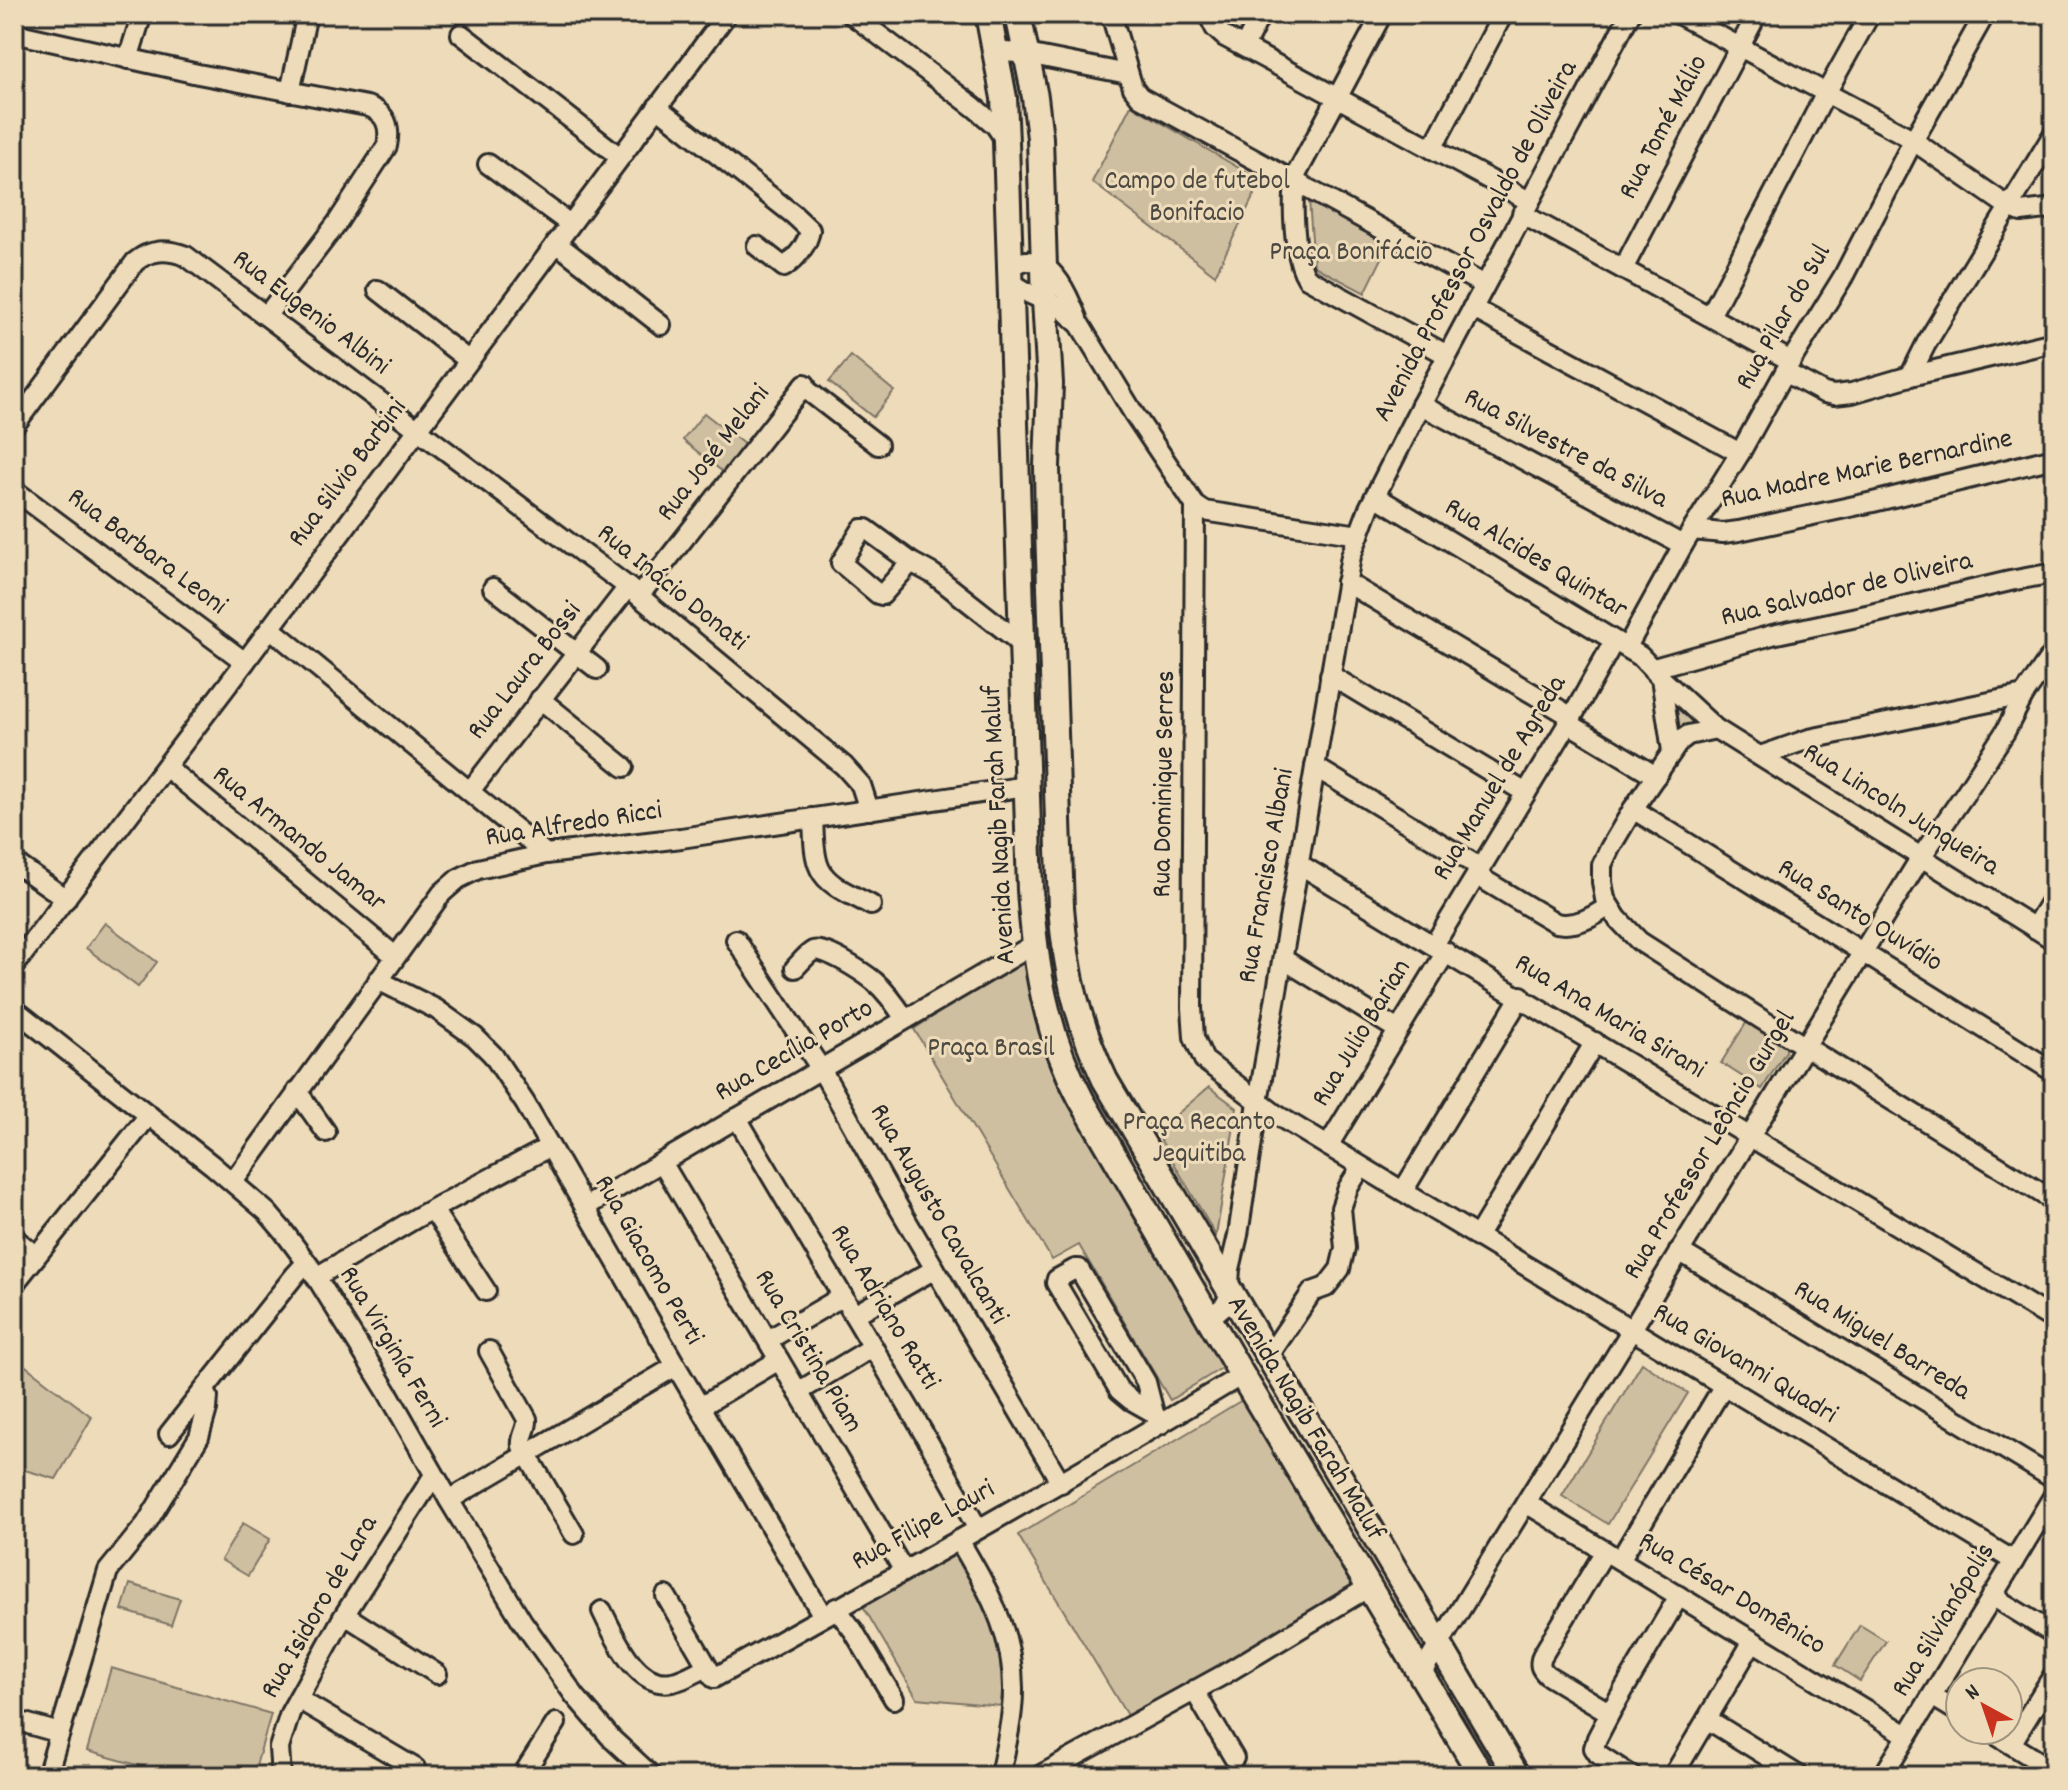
<svg xmlns="http://www.w3.org/2000/svg" width="2068" height="1790" font-family="Dekko,sans-serif">
  <style>
    .green { fill: #cfbfa1; stroke: #7d7566; stroke-width: 2 }
    .lines { fill: none; stroke-linecap: round; stroke-linejoin: round }
    .minor-casing { stroke: #2b2b2b; stroke-width: 24 }
    .major-casing { stroke: #2b2b2b; stroke-width: 30 }
    .minor { stroke: #eedbb9; stroke-width: 18 }
    .major { stroke: #eedbb9; stroke-width: 24 }
    .labels { text-anchor: middle; dominant-baseline: central; stroke-width: 6; stroke-linejoin: round; paint-order: stroke }
    .street-label { font-size: 28px; fill: #2b2b2b; stroke: #eedbb9 }
    .park-label { font-size: 28px; fill: #4c4943; stroke: #eedbb9 }
  </style>
  <rect width="100%" height="100%" fill="#eedbb9"/>
  <filter id="ink" filterUnits="userSpaceOnUse"><feTurbulence type="fractalNoise" baseFrequency=".0125" numOctaves="2"/><feDisplacementMap in="SourceGraphic" scale="16" xChannelSelector="R" yChannelSelector="G"/><feConvolveMatrix kernelMatrix="1 2 1 2 8 2 1 2 1" color-interpolation-filters="sRGB"/></filter>
  <g filter="url(#ink)">
    <g class="green">
      <polygon points="1131,105 1261,181 1215,275 1092,182"/>
      <polygon points="1309,200 1390,242 1365,293 1314,266"/>
      <polygon points="851,356 894,391 873,417 829,382"/>
      <polygon points="704,413 745,445 723,472 683,440"/>
      <polygon points="1669,694 1711,727 1673,745"/>
      <polygon points="105,923 157,962 138,987 86,948"/>
      <polygon points="1022,958 1036,1014 1056,1069 1228,1364 1170,1400 1079,1245 1052,1260 914,1029"/>
      <polygon points="1748,1020 1783,1042 1786,1046 1786,1051 1762,1089 1721,1063"/>
      <polygon points="1209,1087 1237,1108 1216,1236 1156,1132"/>
      <polygon points="14,1357 92,1417 56,1479 14,1467"/>
      <polygon points="1642,1363 1688,1393 1608,1524 1562,1496"/>
      <polygon points="1247,1397 1360,1585 1131,1722 1018,1535"/>
      <polygon points="243,1523 270,1539 248,1576 221,1560"/>
      <polygon points="954,1552 962,1558 1001,1639 1004,1671 1001,1706 917,1698 863,1606"/>
      <polygon points="130,1584 180,1599 171,1625 122,1610"/>
      <polygon points="1860,1625 1886,1641 1860,1681 1835,1665"/>
      <polygon points="111,1668 271,1714 253,1776 177,1776 87,1751"/>
    </g>
    <g class="lines">
      <defs>
        <g id="minor">
          <polyline points="851,14 974,107 995,125 1006,141"/>
          <polyline points="1111,14 1133,88 1140,97 1484,285"/>
          <polyline points="1208,14 1215,28 1225,37 1529,201"/>
          <path d="M1382,14L1297,173C1291,197 1293,257 1307,278L1447,355"/>
          <polyline points="1678,14 1905,135 2009,207 2021,212 2054,208"/>
          <path d="M14,33L198,74L367,106C386,113 391,126 387,146L337,223L267,315"/>
          <polyline points="461,34 620,157"/>
          <polyline points="1244,47 1261,14"/>
          <polyline points="995,51 1027,54 1128,74"/>
          <polyline points="128,59 142,14"/>
          <polyline points="290,92 307,14"/>
          <path d="M657,107L794,215L810,230C808,244 796,259 784,267L757,246"/>
          <polyline points="1432,149 1503,14"/>
          <polyline points="488,164 570,224"/>
          <polyline points="1522,214 1791,361"/>
          <polyline points="556,243 661,325"/>
          <path d="M1010,266C1016,264 1022,260 1028,261C1055,262 1069,298 1077,318"/>
          <polyline points="1623,269 1757,14"/>
          <polyline points="1010,282 1030,294 1063,309 1080,325 1134,414 1195,505 1204,511 1359,535"/>
          <polyline points="378,290 468,360"/>
          <polyline points="1472,308 1740,453"/>
          <polyline points="1710,316 1826,93 1870,14"/>
          <polyline points="1785,372 1824,393 1834,395 1852,393 1910,376 2054,342"/>
          <polyline points="1910,376 1926,344 2054,133"/>
          <polyline points="803,387 878,445"/>
          <polyline points="1421,405 1683,545"/>
          <path d="M14,426L135,262C151,249 167,249 186,256L628,587L844,766L861,785L869,810"/>
          <polyline points="14,490 245,662"/>
          <polyline points="1375,496 1640,656 1661,678 1672,751"/>
          <polyline points="1195,505 1192,1008 1194,1037 1204,1060 1275,1114 2014,1561"/>
          <polyline points="1692,530 1723,533 1739,531 1873,502 2054,458"/>
          <polyline points="911,562 882,595 878,594 841,563 862,529 866,529 911,562 933,574 1022,644"/>
          <polyline points="1346,582 1572,717"/>
          <polyline points="493,588 597,669"/>
          <polyline points="639,596 805,384"/>
          <polyline points="270,628 546,854"/>
          <polyline points="1627,647 1683,545 1740,453 1791,361 1843,277 1913,141 1985,14"/>
          <polyline points="1654,668 1772,635 1871,614 2010,581 2054,573"/>
          <polyline points="1330,675 1526,793"/>
          <polyline points="1661,678 1716,729 2054,940"/>
          <polyline points="540,699 624,767"/>
          <polyline points="1568,723 1656,776"/>
          <polyline points="1716,729 1688,735 1679,742 1633,809 1610,848 1602,865 1602,882 1605,899 1617,918 1639,941 1761,1019 2054,1201"/>
          <polyline points="1760,756 1809,739 2024,695"/>
          <polyline points="166,767 395,956"/>
          <polyline points="1315,767 1481,868"/>
          <polyline points="470,791 628,587"/>
          <polyline points="1633,809 2054,1072"/>
          <path d="M813,818C814,834 813,855 820,869C828,887 855,896 871,905"/>
          <polyline points="14,862 66,899"/>
          <path d="M1299,864C1550,1017 1802,1168 2054,1320"/>
          <path d="M1476,875L1556,923C1576,927 1593,917 1609,906"/>
          <polyline points="2034,928 2054,896"/>
          <polyline points="736,940 821,1069 892,1196 1061,1483"/>
          <polyline points="1434,945 1572,717 1614,641"/>
          <polyline points="1283,959 1398,1030"/>
          <polyline points="14,966 245,662 727,14"/>
          <path d="M795,968C800,963 807,954 813,951C824,946 864,973 874,981C887,992 896,1005 905,1019"/>
          <polyline points="378,980 436,1009 475,1037 493,1055 525,1103 676,1366 823,1616"/>
          <polyline points="14,1009 212,1165 267,1212 284,1232 310,1267 388,1393 449,1500 522,1621 575,1696 612,1739 652,1776"/>
          <polyline points="297,1091 326,1132"/>
          <polyline points="737,1118 912,1413 978,1529"/>
          <polyline points="1328,1146 1446,952"/>
          <polyline points="662,1162 904,1571"/>
          <polyline points="233,1182 442,893 458,879 478,869 546,854 681,838 1027,786"/>
          <polyline points="1403,1191 1521,996"/>
          <polyline points="585,1207 1033,945"/>
          <polyline points="433,1210 486,1291"/>
          <polyline points="1477,1237 1595,1042"/>
          <polyline points="14,1238 36,1256"/>
          <polyline points="1679,1251 2054,1479"/>
          <polyline points="316,1277 418,1217 549,1147"/>
          <polyline points="14,1284 149,1115"/>
          <polyline points="854,1315 935,1269"/>
          <polyline points="1208,1316 1218,1311 1225,1305 1228,1298 1230,1269 1238,1235 1258,1102 1351,556 1369,508 1421,405 1630,14"/>
          <polyline points="768,1340 843,1296"/>
          <path d="M489,1351L527,1419C528,1429 520,1437 522,1446L574,1534"/>
          <polyline points="1268,1357 1312,1292 1326,1287 1340,1269 1345,1248 1341,1208 1348,1188 1361,1167"/>
          <polyline points="798,1392 873,1347"/>
          <polyline points="700,1407 779,1360"/>
          <polyline points="1154,1413 1131,1400 1119,1390 1056,1283 1057,1279 1075,1269 1079,1269 1146,1382 1154,1413 1161,1424"/>
          <polyline points="169,1434 295,1275 306,1263"/>
          <polyline points="449,1500 676,1366"/>
          <polyline points="1526,1503 1907,1735"/>
          <path d="M959,1540C991,1595 1019,1642 1012,1709C1010,1731 1004,1754 1000,1776"/>
          <path d="M1605,1551L1542,1656C1539,1665 1540,1668 1547,1675L1610,1713"/>
          <polyline points="1620,1560 1724,1385"/>
          <path d="M666,1596L714,1678C891,1579 1068,1480 1242,1375"/>
          <polyline points="1992,1596 2054,1634"/>
          <polyline points="836,1608 853,1630 894,1699"/>
          <path d="M602,1611C615,1637 636,1689 672,1682C684,1680 696,1672 707,1667"/>
          <polyline points="345,1615 437,1674"/>
          <polyline points="1421,1674 1921,857 1964,795 2005,732 2024,695 2054,652"/>
          <polyline points="1194,1690 1234,1758"/>
          <polyline points="1932,1696 1960,1713"/>
          <polyline points="298,1699 415,1768"/>
          <polyline points="1707,1719 1799,1776"/>
          <polyline points="14,1720 60,1733"/>
          <polyline points="1988,1730 2054,1771"/>
          <polyline points="2011,1744 2054,1674"/>
          <polyline points="47,1776 108,1571 146,1524 199,1437 207,1409 208,1397 205,1390"/>
          <polyline points="281,1776 279,1748 290,1713 343,1617 434,1475"/>
          <polyline points="522,1776 556,1723"/>
          <polyline points="1039,1776 1223,1675 1369,1587"/>
          <polyline points="1632,1776 1598,1754 1594,1748 1597,1738 1610,1713 1679,1596"/>
          <polyline points="1673,1776 1753,1641"/>
          <polyline points="1883,1776 2054,1495"/>
        </g>
        <g id="major">
          <path d="M988,14L1004,98L1006,142L1030,890C1035,964 1045,1032 1081,1099L1242,1375L1482,1776"/>
          <path d="M1018,14L1035,97L1040,138L1045,300L1050,384L1047,466L1048,528L1061,907C1066,972 1077,1021 1105,1080L1517,1776"/>
        </g>
      </defs>
      <use href="#minor" class="minor-casing"/>
      <use href="#major" class="major-casing"/>
      <use href="#minor" class="minor"/>
      <use href="#major" class="major"/>
    </g>
  </g>
  <g class="labels">
    <g class="street-label">
      <text transform="translate(1665 128) rotate(-62)">Rua Tomé Málio</text>
      <text transform="translate(1477 242) rotate(-62)">Avenida Professor Osvaldo de Oliveira</text>
      <text transform="translate(310 314) rotate(37)">Rua Eugenio Albini</text>
      <text transform="translate(1785 318) rotate(-60)">Rua Pilar do Sul</text>
      <text transform="translate(1565 450) rotate(28)">Rua Silvestre da Silva</text>
      <text transform="translate(715 454) rotate(-52)">Rua José Melani</text>
      <text transform="translate(1867 471) rotate(-12)">Rua Madre Marie Bernardine</text>
      <text transform="translate(349 474) rotate(-53)">Rua Silvio Barbini</text>
      <text transform="translate(146 553) rotate(37)">Rua Barbara Leoni</text>
      <text transform="translate(1535 560) rotate(31)">Rua Alcides Quintar</text>
      <text transform="translate(671 589) rotate(39)">Rua Inácio Donati</text>
      <text transform="translate(1847 591) rotate(-13)">Rua Salvador de Oliveira</text>
      <text transform="translate(526 672) rotate(-52)">Rua Laura Bossi</text>
      <text transform="translate(1501 779) rotate(-59)">Rua Manuel de Agreda</text>
      <text transform="translate(1166 784) rotate(-89)">Rua Dominique Serres</text>
      <text transform="translate(1900 811) rotate(32)">Rua Lincoln Junqueira</text>
      <text transform="translate(1001 825) rotate(-93)">Avenida Nagib Farah Maluf</text>
      <text transform="translate(574 826) rotate(-9)">Rua Alfredo Ricci</text>
      <text transform="translate(298 840) rotate(39)">Rua Armando Jamar</text>
      <text transform="translate(1268 876) rotate(-80)">Rua Francisco Albani</text>
      <text transform="translate(1859 917) rotate(32)">Rua Santo Ouvídio</text>
      <text transform="translate(1609 1018) rotate(31)">Rua Ana Maria Sirani</text>
      <text transform="translate(1363 1034) rotate(-59)">Rua Julio Barian</text>
      <text transform="translate(795 1052) rotate(-30)">Rua Cecília Porto</text>
      <text transform="translate(1711 1146) rotate(-59)">Rua Professor Leôncio Gurgel</text>
      <text transform="translate(937 1215) rotate(60)">Rua Augusto Cavalcanti</text>
      <text transform="translate(647 1261) rotate(60)">Rua Giacomo Perti</text>
      <text transform="translate(883 1308) rotate(59)">Rua Adriano Ratti</text>
      <text transform="translate(1881 1342) rotate(32)">Rua Miguel Barreda</text>
      <text transform="translate(391 1348) rotate(59)">Rua Virginía Ferni</text>
      <text transform="translate(807 1352) rotate(59)">Rua Cristina Piam</text>
      <text transform="translate(1744 1365) rotate(31)">Rua Giovanni Quadri</text>
      <text transform="translate(1304 1419) rotate(59)">Avenida Nagib Farah Maluf</text>
      <text transform="translate(924 1527) rotate(-29)">Rua Filipe Lauri</text>
      <text transform="translate(1731 1595) rotate(31)">Rua César Domênico</text>
      <text transform="translate(321 1608) rotate(-60)">Rua Isidoro de Lara</text>
      <text transform="translate(1945 1621) rotate(-59)">Rua Silvianópolis</text>
    </g>
    <g class="park-label">
      <text x="1197" y="183">Campo de futebol<tspan x="1197" dy="32">Bonifacio</tspan></text>
      <text x="1351" y="254">Praça Bonifácio</text>
      <text x="991" y="1050">Praça Brasil</text>
      <text x="1199" y="1124">Praça Recanto<tspan x="1199" dy="32">Jequitiba</tspan></text>
    </g>
  </g>
  <rect width="2068" height="1790" fill="none" stroke="#eedbb9" stroke-width="48"/>
  <rect x="24" y="24" width="2020" height="1742" fill="none" stroke="#2b2b2b" stroke-width="3" filter="url(#ink)"/>
  <g transform="translate(1984 1706) rotate(320)"><circle r="38" fill="#eedbb9" stroke="#a09580" stroke-width="2"/>
  <path d="M0-6L14 30L0 20L-14 30Z" fill="#c8321e"/>
  <text y="-12" font-size="22" font-weight="bold" text-anchor="middle" fill="#2b2b2b">N</text>
  </g>
</svg>
